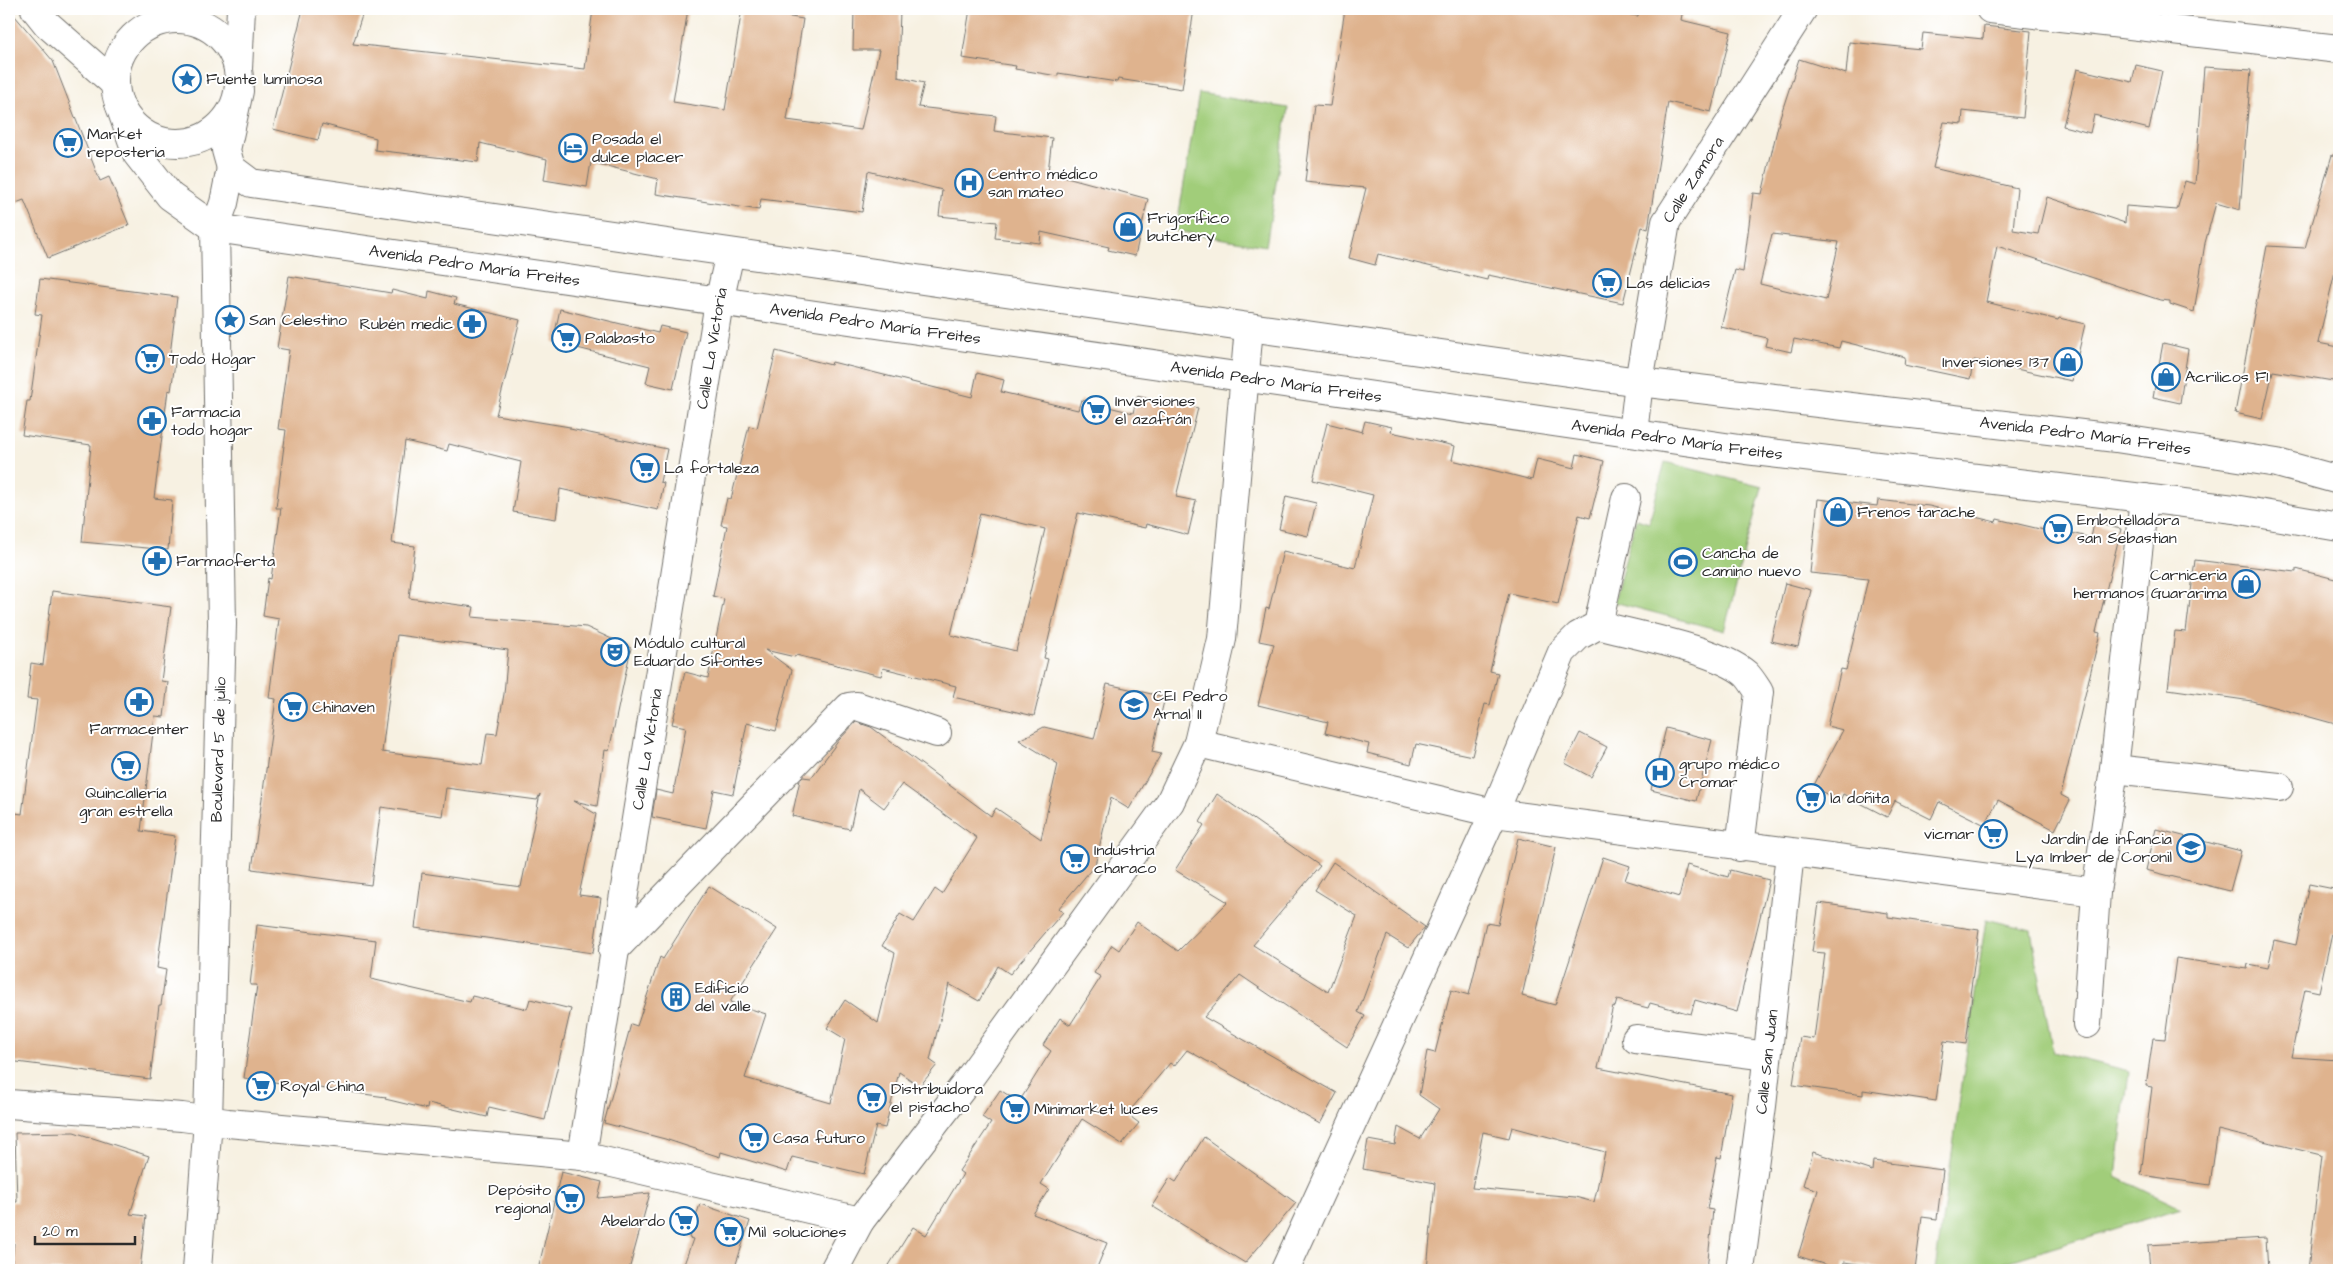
<svg xmlns="http://www.w3.org/2000/svg" width="2348" height="1279" font-family="'Architects Daughter',sans-serif">
  <style>
    .green { fill: #a1cd7a; stroke: #667c52 }
    .building { fill: #dfb38e; fill-rule: evenodd }
    .lines { fill: none; stroke-linecap: round; stroke-linejoin: round }
    .minor-casing { stroke: #72706b; stroke-width: 30 }
    .tertiary-casing { stroke: #72706b; stroke-width: 30 }
    .minor { stroke: #fff; stroke-width: 28 }
    .tertiary { stroke: #fff; stroke-width: 28 }
    .labels { text-anchor: middle; dominant-baseline: central; stroke-width: 4; stroke-linejoin: round; paint-order: stroke }
    .poi-label { font-size: 16px; fill: #2b2b2b; stroke: #fff; text-anchor: start }
    .street-label { font-size: 16px; fill: #2b2b2b; stroke: #fff }
  </style>
  <rect width="100%" height="100%" fill="#fff"/>
  <filter id="ink" filterUnits="userSpaceOnUse"><feTurbulence type="fractalNoise" baseFrequency=".02" numOctaves="2"/><feDisplacementMap in="SourceGraphic" scale="10" xChannelSelector="R" yChannelSelector="G"/><feConvolveMatrix kernelMatrix="1 2 1 2 8 2 1 2 1" color-interpolation-filters="sRGB"/></filter>
  <filter id="wash" filterUnits="userSpaceOnUse"><feTurbulence type="fractalNoise" baseFrequency=".0096" numOctaves="4" result="noise"/><feDisplacementMap in="SourceGraphic" scale="20" xChannelSelector="R" yChannelSelector="G"/><feGaussianBlur stdDeviation="1.12" result="paint"/><feColorMatrix in="noise" values="0 0 0 0 0 0 0 0 0 0 0 0 0 0 0 0 0 1.4 0 .05"/><feComposite in="paint" operator="in"/></filter>
  <g filter="url(#wash)">
    <rect width="100%" height="100%" fill="#f7f1e2"/>
    <g class="green">
      <polygon points="1199,93 1288,108 1266,246 1176,231"/>
      <polygon points="1665,462 1762,487 1724,631 1614,602 1636,519 1649,523"/>
      <polygon points="1986,919 2031,930 2053,1052 2129,1071 2116,1177 2181,1208 1981,1270 1935,1270"/>
    </g>
    <g id="blocks">
      <g class="building">
        <polygon points="9,9 53,61 100,181 109,177 129,225 48,258 24,200 16,203 9,187"/>
        <polygon points="303,9 364,9 353,44 585,69 593,9 688,9 673,102 725,110 742,9 803,19 787,120 861,130 879,50 853,50 854,9 900,9 898,77 924,83 918,107 996,116 994,131 1052,138 1048,172 1148,199 1135,256 1108,250 1109,247 1041,232 1040,243 995,238 997,222 939,216 942,190 868,171 862,212 761,199 759,210 656,194 658,179 591,162 587,187 544,180 547,159 480,143 478,162 375,150 376,138 322,124 318,140 273,129"/>
        <polygon points="970,9 1194,9 1182,89 1118,79 1117,82 1058,73 1058,76 1015,69 1016,66 962,58"/>
        <polygon points="1345,9 1590,9 1638,16 1639,9 1683,9 1681,20 1731,32 1711,112 1668,102 1648,229 1642,227 1623,303 1488,275 1487,280 1378,254 1375,265 1349,258 1366,188 1305,182 1314,105 1330,106"/>
        <path d="M1984,26L2031,31L2023,118L1963,111L1962,124L1944,122L1933,168L2017,188L2013,230L2038,234L2047,197L2125,223L2126,206L2177,210L2185,181L2195,184L2204,67L2251,70L2240,210L2216,203L2205,243L2194,312L2170,304V301L2160,300L1997,246L1986,302L2058,320L2059,318L2085,324L2072,381L1974,360L1970,379L1904,365L1905,357L1841,341L1839,348L1794,339L1791,352L1765,346L1767,338L1721,327L1735,270L1743,272L1753,193L1762,194L1780,117L1799,59L1846,74L1849,42L1921,49L1923,33L1983,39ZM1772,234L1839,242L1826,300L1760,284Z"/>
        <polygon points="2136,65 2162,71 2149,129 2094,115 2090,133 2063,126 2077,69 2132,82"/>
        <polygon points="2332,155 2339,156 2339,255 2318,343 2339,347 2339,382 2273,371 2262,419 2235,413 2267,246 2305,248"/>
        <path d="M289,276L391,293L392,290L428,299L429,291L456,298L454,304L520,320L496,415L570,427V429L667,449L660,482L664,483L658,510L560,489L556,519L513,512L521,462L449,444L447,451L405,441L392,543L415,546L409,598L474,607L472,617L586,627L631,648L609,751L605,750L597,806L574,801L596,814L579,895L601,898L593,953L415,928L422,873L521,887L540,794L537,800L446,788L442,816L381,807L371,885L252,869L276,699L269,698L279,619L263,616L268,578L271,579L281,508H276L286,430L278,429L289,350L277,348ZM397,635L508,650L504,694L497,734L487,733L482,765L382,752Z"/>
        <polygon points="40,279 177,297 170,355 176,356 171,391 168,390 154,498 172,500 168,550 82,542 91,445 22,435 27,401 30,401 42,315 35,314"/>
        <polygon points="560,309 658,333 660,326 686,332 673,389 646,383 650,366 553,342"/>
        <polygon points="2163,343 2188,349 2180,403 2153,397"/>
        <path d="M776,351L831,365L832,362L972,397L977,373L1004,380L1001,392L1078,410L1081,400L1133,413L1137,396L1171,404V401L1198,408L1176,497L1196,501L1188,535L1146,524L1145,528L1078,513L1044,658L1048,659L1034,716L953,697L956,686L883,668L881,676L796,655L795,657L765,650L792,670L776,731L747,723L733,794L714,790L706,828L652,817L656,790L673,794L686,727L672,724L685,672L708,678L724,599L713,596L727,526L721,525L727,498L731,499L749,426L757,428ZM980,513L1045,529L1016,651L951,635Z"/>
        <polygon points="1365,421 1392,427 1391,432 1455,446 1452,460 1532,480 1537,459 1574,468 1577,454 1604,461 1590,518 1579,515 1558,604 1509,593 1490,671 1498,673 1490,705 1485,704 1472,756 1416,744 1411,764 1367,753 1369,744 1325,733 1328,722 1258,705 1274,644 1259,641 1266,608 1269,609 1283,551 1355,568 1373,495 1313,480 1327,423 1362,432"/>
        <polygon points="1286,496 1316,503 1308,536 1279,529"/>
        <polygon points="1818,499 1877,506 1878,500 1929,506 1996,522 1997,519 2044,530 2044,526 2091,538 2094,523 2121,529 2096,632 2100,633 2061,795 2070,800 2055,830 1998,800 1985,825 1939,802 1931,819 1895,801 1887,817 1843,794 1840,801 1813,787 1843,730 1827,726 1841,669 1846,670 1868,579 1810,573"/>
        <polygon points="2195,560 2296,572 2296,569 2339,580 2339,725 2252,701 2168,689 2175,631 2186,632"/>
        <polygon points="1785,583 1811,590 1798,647 1771,641"/>
        <polygon points="52,591 171,607 161,681 168,682 164,717 155,716 141,831 175,836 157,968 166,970 161,1005 159,1005 150,1079 9,1061 9,812 22,814 37,700 27,699 31,663 43,665"/>
        <polygon points="1107,684 1165,697 1152,752 1161,754 1129,809 1111,798 1095,865 1058,909 1063,912 1010,974 998,966 979,1001 949,984 930,1060 937,1065 920,1086 899,1072 885,1128 876,1126 864,1174 792,1157 787,1172 721,1152 720,1157 665,1139 604,1123 631,1024 637,1026 660,957 663,959 709,886 777,929 730,1002 766,1014 745,1078 831,1103 845,1039 827,1028 845,1000 878,1023 895,953 882,946 900,914 914,922 935,889 942,894 977,838 902,784 884,808 859,789 850,829 792,816 800,780 803,777 811,778 839,740 856,722 871,727 991,816 996,808 1041,839 1058,764 1019,740 1044,727 1094,739"/>
        <polygon points="1666,728 1712,740 1696,801 1651,790"/>
        <polygon points="1580,733 1607,747 1591,777 1565,763"/>
        <polygon points="1217,794 1320,866 1253,945 1328,992 1357,916 1315,890 1333,862 1425,927 1408,948 1387,935 1358,1012 1365,1016 1347,1047 1240,975 1204,1017 1337,1093 1320,1124 1187,1050 1174,1066 1170,1063 1127,1114 1139,1123 1122,1144 1082,1119 1041,1184 1049,1189 1033,1214 1107,1243 1096,1270 886,1270 913,1227 926,1235 963,1174 959,1171 991,1123 982,1117 1000,1090 1019,1102 1051,1051 1043,1045 1060,1018 1070,1025 1101,977 1094,973 1112,945 1119,950 1137,922 1178,951 1228,902 1175,870 1204,825 1200,822"/>
        <polygon points="2156,829 2241,851 2230,891 2146,870"/>
        <path d="M1518,838L1556,847L1522,996L1555,1005L1603,857L1630,866L1625,880L1679,897L1687,865L1728,877L1730,870L1769,880L1737,1012L1695,1000L1691,1014L1650,1003L1648,1008L1617,1000L1615,1007L1613,1006L1598,1068L1732,1094L1721,1158L1717,1157L1707,1209L1713,1210L1707,1270H1427L1435,1183L1363,1169L1368,1140L1395,1145L1398,1127L1420,1139L1439,1109L1419,1095L1427,1051L1435,1053L1451,990L1469,995L1486,923L1498,925ZM1512,1127L1605,1152L1594,1202L1575,1197L1472,1188L1483,1132L1509,1138Z"/>
        <polygon points="2309,884 2339,890 2339,937 2332,933 2319,992 2305,989 2291,1057 2339,1060 2339,1270 2308,1270 2321,1155 2218,1130 2210,1185 2141,1175 2152,1087 2146,1086 2153,1038 2165,1039 2176,958 2247,969 2248,964 2268,968 2274,940 2296,945"/>
        <polygon points="1819,903 1888,913 1888,917 1979,930 1970,995 1972,996 1966,1044 1944,1041 1936,1101 1863,1090 1863,1095 1793,1085 1800,1037 1814,1039 1825,953 1812,952"/>
        <polygon points="257,925 376,940 371,979 470,1002 472,996 527,1009 530,999 571,1009 545,1120 489,1107 487,1117 428,1103 427,1109 385,1099 386,1097 244,1078 257,985 250,985"/>
        <polygon points="74,1132 149,1156 130,1214 146,1216 140,1270 11,1270 14,1243 9,1243 9,1232 12,1202 17,1202 15,1133"/>
        <polygon points="1204,1137 1296,1203 1245,1263 1152,1206 1170,1178 1176,1182"/>
        <polygon points="1813,1152 1872,1171 1873,1161 1943,1170 1937,1219 1922,1217 1915,1270 1899,1270 1844,1262 1842,1270 1798,1256 1818,1190 1803,1185"/>
        <polygon points="561,1172 602,1182 598,1198 650,1193 629,1270 538,1270"/>
        <polygon points="700,1204 750,1221 734,1270 682,1270 693,1239 689,1238"/>
        <polygon points="2266,1238 2268,1270 2150,1270 2148,1245"/>
      </g>
    </g>
  </g>
  <g filter="url(#ink)">
    <use href="#blocks" fill-opacity="0" stroke="#72706b" stroke-width="1"/>
    <g class="lines">
      <defs>
        <g id="minor">
          <polyline points="35,9 47,24 114,83"/>
          <polyline points="1990,9 2339,49"/>
          <path id="s1" d="M1633,433L1639,382L1666,222L1803,9"/>
          <path d="M1598,625C1635,635 1719,650 1746,674C1751,679 1755,686 1759,692L1740,847"/>
          <polyline points="1198,743 1494,813 2096,892"/>
          <polyline points="2114,769 2279,787"/>
          <polyline points="613,951 849,707 857,706 937,733"/>
          <polyline points="2087,1024 2096,892 2114,769 2144,498"/>
          <polyline points="1636,1039 1767,1056"/>
          <polyline points="9,1104 182,1117 228,1123 582,1156 860,1221"/>
          <path id="s2" d="M582,1156L719,302L730,253"/>
          <path id="s3" d="M197,1270L208,1120L222,624L215,228L224,203L231,168"/>
          <polyline points="834,1270 860,1221 963,1087 1170,802 1198,743 1222,639 1249,327"/>
          <polyline points="1285,1270 1494,813 1562,652 1578,636 1598,625 1626,498"/>
          <path id="s4" d="M1740,1270L1762,1106L1790,853"/>
        </g>
        <g id="tertiary">
          <circle cx="177" cy="81" r="62"/>
          <polyline points="238,69 241,9"/>
          <path id="s5" d="M239,91L226,150L231,168L251,183L1249,327L1639,382L2116,438L2277,463L2339,480"/>
          <path id="s6" d="M119,103L137,154L170,196L215,228L1746,450L2234,509L2339,527"/>
        </g>
      </defs>
      <use href="#minor" class="minor-casing"/>
      <use href="#tertiary" class="tertiary-casing"/>
      <use href="#minor" class="minor"/>
      <use href="#tertiary" class="tertiary"/>
    </g>
  </g>
  <defs>
    <symbol id="sight-ring" viewBox="-11 -11 22 22"><circle r="9.5" fill="#fff" stroke="#1f6fb2" stroke-width="1.5"/><path d="M0-6L1.8-2.2L6-1.7L2.9 1.2L3.7 5.4L0 3.3L-3.7 5.4L-2.9 1.2L-6-1.7L-1.8-2.2Z" fill="#1f6fb2"/></symbol>
    <symbol id="supermarket-ring" viewBox="-11 -11 22 22"><circle r="9.5" fill="#fff" stroke="#1f6fb2" stroke-width="1.5"/><path d="M-6-5.5h2.5l.6 2H6L4.5 2H-2.5L-4.4-4H-6ZM-1.5 3.2a1.3 1.3 0 1 0 .1 0ZM3 3.2a1.3 1.3 0 1 0 .1 0Z" fill="#1f6fb2"/></symbol>
    <symbol id="hotel-ring" viewBox="-11 -11 22 22"><circle r="9.5" fill="#fff" stroke="#1f6fb2" stroke-width="1.5"/><path d="M-6-4.5h1.5V1H6V5H4.5V3h-9V5H-6ZM-4 0a1.8 1.8 0 1 1 3.6 0ZM.5 0V-2.5h3Q6-2.5 6 0Z" fill="#1f6fb2"/></symbol>
    <symbol id="hospital-ring" viewBox="-11 -11 22 22"><circle r="9.5" fill="#fff" stroke="#1f6fb2" stroke-width="1.5"/><path d="M-5-5h3v3.5h4V-5h3V5h-3V1.5h-4V5h-3Z" fill="#1f6fb2"/></symbol>
    <symbol id="shop-ring" viewBox="-11 -11 22 22"><circle r="9.5" fill="#fff" stroke="#1f6fb2" stroke-width="1.5"/><path d="M-5-2.5h2.3a2.7 3.5 0 0 1 5.4 0H5L5.5 6h-11ZM-1.5-2.5h3a1.5 2.3 0 0 0-3 0Z" fill="#1f6fb2"/></symbol>
    <symbol id="pharmacy-ring" viewBox="-11 -11 22 22"><circle r="9.5" fill="#fff" stroke="#1f6fb2" stroke-width="1.5"/><path d="M-2-6h4v4h4v4h-4v4h-4v-4h-4v-4h4Z" fill="#1f6fb2"/></symbol>
    <symbol id="stadium-ring" viewBox="-11 -11 22 22"><circle r="9.5" fill="#fff" stroke="#1f6fb2" stroke-width="1.5"/><path d="M0-5a6.5 5 0 1 0 0 10a6.5 5 0 1 0 0-10ZM-3.5-1.8h7v3.6h-7Z" fill="#1f6fb2"/></symbol>
    <symbol id="theatre-ring" viewBox="-11 -11 22 22"><circle r="9.5" fill="#fff" stroke="#1f6fb2" stroke-width="1.5"/><path d="M-5-5.5Q0-4 5-5.5V0Q5 5 0 6Q-5 5-5 0ZM-3.3-2.5H-1v1.5H-3.3ZM1-2.5H3.3v1.5H1ZM-2.8 1Q0 5.5 2.8 1Z" fill="#1f6fb2"/></symbol>
    <symbol id="school-ring" viewBox="-11 -11 22 22"><circle r="9.5" fill="#fff" stroke="#1f6fb2" stroke-width="1.5"/><path d="M0-5L7-2L0 1L-7-2ZM-4 1L0 2.5L4 1V4Q0 6-4 4Z" fill="#1f6fb2"/></symbol>
    <symbol id="building-ring" viewBox="-11 -11 22 22"><circle r="9.5" fill="#fff" stroke="#1f6fb2" stroke-width="1.5"/><path d="M-4-6H4V6H1V3H-1V6H-4ZM-2.5-4.3h1.7v1.8h-1.7ZM.8-4.3h1.7v1.8H.8ZM-2.5-1h1.7V.8h-1.7ZM.8-1h1.7V.8H.8Z" fill="#1f6fb2"/></symbol>
  </defs>
  <g fill-rule="evenodd">
    <use href="#sight-ring" x="171" y="63" width="32" height="32"/>
    <use href="#supermarket-ring" x="52" y="127" width="32" height="32"/>
    <use href="#hotel-ring" x="557" y="132" width="32" height="32"/>
    <use href="#hospital-ring" x="953" y="167" width="32" height="32"/>
    <use href="#shop-ring" x="1112" y="211" width="32" height="32"/>
    <use href="#supermarket-ring" x="1591" y="267" width="32" height="32"/>
    <use href="#sight-ring" x="214" y="304" width="32" height="32"/>
    <use href="#pharmacy-ring" x="456" y="308" width="32" height="32"/>
    <use href="#supermarket-ring" x="550" y="322" width="32" height="32"/>
    <use href="#supermarket-ring" x="134" y="343" width="32" height="32"/>
    <use href="#shop-ring" x="2052" y="346" width="32" height="32"/>
    <use href="#shop-ring" x="2150" y="361" width="32" height="32"/>
    <use href="#supermarket-ring" x="1080" y="394" width="32" height="32"/>
    <use href="#pharmacy-ring" x="136" y="405" width="32" height="32"/>
    <use href="#supermarket-ring" x="629" y="452" width="32" height="32"/>
    <use href="#shop-ring" x="1822" y="496" width="32" height="32"/>
    <use href="#supermarket-ring" x="2042" y="513" width="32" height="32"/>
    <use href="#pharmacy-ring" x="141" y="545" width="32" height="32"/>
    <use href="#stadium-ring" x="1667" y="546" width="32" height="32"/>
    <use href="#shop-ring" x="2230" y="568" width="32" height="32"/>
    <use href="#theatre-ring" x="599" y="636" width="32" height="32"/>
    <use href="#pharmacy-ring" x="123" y="686" width="32" height="32"/>
    <use href="#school-ring" x="1118" y="689" width="32" height="32"/>
    <use href="#supermarket-ring" x="277" y="691" width="32" height="32"/>
    <use href="#supermarket-ring" x="110" y="750" width="32" height="32"/>
    <use href="#hospital-ring" x="1644" y="757" width="32" height="32"/>
    <use href="#supermarket-ring" x="1795" y="782" width="32" height="32"/>
    <use href="#supermarket-ring" x="1977" y="818" width="32" height="32"/>
    <use href="#school-ring" x="2175" y="832" width="32" height="32"/>
    <use href="#supermarket-ring" x="1059" y="843" width="32" height="32"/>
    <use href="#building-ring" x="660" y="981" width="32" height="32"/>
    <use href="#supermarket-ring" x="245" y="1070" width="32" height="32"/>
    <use href="#supermarket-ring" x="856" y="1082" width="32" height="32"/>
    <use href="#supermarket-ring" x="999" y="1093" width="32" height="32"/>
    <use href="#supermarket-ring" x="738" y="1122" width="32" height="32"/>
    <use href="#supermarket-ring" x="554" y="1183" width="32" height="32"/>
    <use href="#supermarket-ring" x="668" y="1205" width="32" height="32"/>
    <use href="#supermarket-ring" x="713" y="1216" width="32" height="32"/>
  </g>
  <g class="labels">
    <g class="poi-label">
      <text x="206" y="79">Fuente luminosa</text>
      <text x="87" y="134">Market<tspan x="87" dy="18">reposteria</tspan></text>
      <text x="592" y="139">Posada el<tspan x="592" dy="18">dulce placer</tspan></text>
      <text x="988" y="174">Centro médico<tspan x="988" dy="18">san mateo</tspan></text>
      <text x="1147" y="218">Frigorífico<tspan x="1147" dy="18">butchery</tspan></text>
      <text x="1626" y="283">Las delicias</text>
      <text x="249" y="320">San Celestino</text>
      <text x="453" y="324" text-anchor="end">Rubén medic</text>
      <text x="585" y="338">Palabasto</text>
      <text x="169" y="359">Todo Hogar</text>
      <text x="2049" y="362" text-anchor="end">Inversiones 137</text>
      <text x="2185" y="377">Acrilicos F1</text>
      <text x="1115" y="401">Inversiones<tspan x="1115" dy="18">el azafrán</tspan></text>
      <text x="171" y="412">Farmacia<tspan x="171" dy="18">todo hogar</tspan></text>
      <text x="664" y="468">La fortaleza</text>
      <text x="1857" y="512">Frenos tarache</text>
      <text x="2077" y="520">Embotelladora<tspan x="2077" dy="18">san Sebastian</tspan></text>
      <text x="1702" y="553">Cancha de<tspan x="1702" dy="18">camino nuevo</tspan></text>
      <text x="176" y="561">Farmaoferta</text>
      <text x="2227" y="575" text-anchor="end">Carniceria<tspan x="2227" dy="18">hermanos Guararima</tspan></text>
      <text x="634" y="643">Módulo cultural<tspan x="634" dy="18">Eduardo Sifontes</tspan></text>
      <text x="1153" y="696">CEI Pedro<tspan x="1153" dy="18">Arnal II</tspan></text>
      <text x="312" y="707">Chinaven</text>
      <text x="139" y="729" text-anchor="middle">Farmacenter</text>
      <text x="1679" y="764">grupo médico<tspan x="1679" dy="18">Cromar</tspan></text>
      <text x="126" y="793" text-anchor="middle">Quincallería<tspan x="126" dy="18">gran estrella</tspan></text>
      <text x="1830" y="798">la doñita</text>
      <text x="1974" y="834" text-anchor="end">vicmar</text>
      <text x="2172" y="839" text-anchor="end">Jardín de infancia<tspan x="2172" dy="18">Lya Imber de Coronil</tspan></text>
      <text x="1094" y="850">Industria<tspan x="1094" dy="18">characo</tspan></text>
      <text x="695" y="988">Edificio<tspan x="695" dy="18">del valle</tspan></text>
      <text x="280" y="1086">Royal China</text>
      <text x="891" y="1089">Distribuidora<tspan x="891" dy="18">el pistacho</tspan></text>
      <text x="1034" y="1109">Minimarket luces</text>
      <text x="773" y="1138">Casa futuro</text>
      <text x="551" y="1190" text-anchor="end">Depósito<tspan x="551" dy="18">regional</tspan></text>
      <text x="665" y="1221" text-anchor="end">Abelardo</text>
      <text x="748" y="1232">Mil soluciones</text>
    </g>
    <g class="street-label">
      <text stroke="none"><textPath href="#s1" startOffset="264">Calle Zamora</textPath></text>
      <text stroke="none"><textPath href="#s6" startOffset="425">Avenida Pedro María Freites</textPath></text>
      <text stroke="none"><textPath href="#s6" startOffset="830">Avenida Pedro María Freites</textPath></text>
      <text stroke="none"><textPath href="#s2" startOffset="818">Calle La Victoria</textPath></text>
      <text stroke="none"><textPath href="#s6" startOffset="1235">Avenida Pedro María Freites</textPath></text>
      <text stroke="none"><textPath href="#s5" startOffset="1956">Avenida Pedro María Freites</textPath></text>
      <text stroke="none"><textPath href="#s6" startOffset="1640">Avenida Pedro María Freites</textPath></text>
      <text stroke="none"><textPath href="#s3" startOffset="521">Boulevard 5 de julio</textPath></text>
      <text stroke="none"><textPath href="#s2" startOffset="412">Calle La Victoria</textPath></text>
      <text stroke="none"><textPath href="#s4" startOffset="210">Calle San Juan</textPath></text>
    </g>
  </g>
  <rect width="2348" height="1279" fill="none" stroke="#fff" stroke-width="30"/>
  <path d="M35 1236v8h100v-8" fill="none" stroke="#2b2b2b" stroke-width="2.5"/>
  <text x="42" y="1236" font-size="15" fill="#2b2b2b" stroke="#ffffff" stroke-width="4" paint-order="stroke">20 m</text>
</svg>
